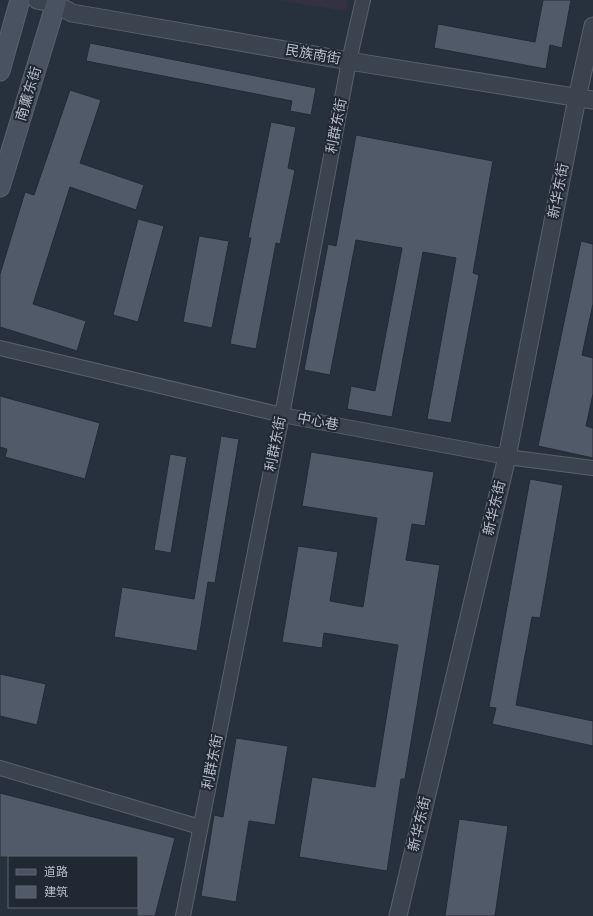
<svg xmlns="http://www.w3.org/2000/svg" width="593" height="916" font-family="'Alegreya Sans','Noto Sans SC',sans-serif">
  <style>
    .medical { fill: #343240 }
    .building { fill: #505a69; stroke: #222a35 }
    .lines { fill: none; stroke-linecap: round; stroke-linejoin: round }
    .minor-casing { stroke: #59616c; stroke-width: 16 }
    .tertiary-casing { stroke: #59616c; stroke-width: 19 }
    .secondary-casing { stroke: #59616c; stroke-width: 21 }
    .minor { stroke: #3b434e; stroke-width: 14 }
    .tertiary { stroke: #3b434e; stroke-width: 17 }
    .secondary { stroke: #495261; stroke-width: 19 }
    .labels { text-anchor: middle; dominant-baseline: central; stroke-width: 4; stroke-linejoin: round; paint-order: stroke }
    .street-label { font-size: 14px; fill: #b7bec9; stroke: #202833 }
  </style>
  <rect width="100%" height="100%" fill="#27313e"/>
  <polygon class="medical" points="277,0 348,0 346,11"/>
  <g class="building">
    <polygon points="543,0 571,0 562,48 550,45 546,69 434,48 438,24 535,42"/>
    <polygon points="90,43 316,88 311,115 290,111 292,101 86,61"/>
    <polygon points="70,90 101,100 80,163 144,185 136,210 70,187 33,304 86,321 77,351 0,327 0,274 25,192 34,195"/>
    <polygon points="271,122 296,127 288,168 295,170 280,244 276,243 256,349 230,344 251,238 248,238"/>
    <polygon points="356,135 493,161 473,273 479,275 451,423 427,419 456,258 423,252 392,417 347,409 351,386 375,391 402,248 356,240 330,375 304,370 328,244 336,246"/>
    <polygon points="138,219 164,226 138,322 113,315"/>
    <polygon points="199,236 229,241 212,328 183,322"/>
    <polygon points="581,241 593,244 593,304 582,355 593,358 593,394 586,426 593,428 593,458 538,446"/>
    <polygon points="0,396 100,423 85,479 5,457 7,449 0,447"/>
    <polygon points="221,436 239,439 215,583 208,582 197,651 114,637 122,587 194,599"/>
    <polygon points="311,452 434,472 425,526 412,524 406,560 440,565 405,779 401,779 387,871 299,857 312,777 375,787 398,645 324,633 322,648 282,642 298,546 338,552 330,601 363,607 377,518 302,506"/>
    <polygon points="170,454 187,457 171,553 154,550"/>
    <polygon points="530,479 563,485 540,618 532,617 516,705 593,721 593,746 492,724 496,708 489,707"/>
    <polygon points="0,674 46,684 37,725 0,716"/>
    <polygon points="236,738 288,746 275,825 249,821 236,902 201,896 214,815 223,817"/>
    <polygon points="0,793 175,838 155,916 137,916 137,857 0,857"/>
    <polygon points="459,819 508,826 495,916 445,916"/>
  </g>
  <g class="lines">
    <defs>
      <g id="minor">
        <polyline points="0,348 282,415 507,457 593,468"/>
        <polyline points="0,768 200,827"/>
        <polyline points="183,916 282,415 349,61 363,0"/>
      </g>
      <g id="tertiary">
        <polyline points="37,0 56,4 72,13 349,61 593,100"/>
        <polyline points="398,916 507,457 577,98 593,26"/>
      </g>
      <g id="secondary">
        <polyline points="0,71 20,0"/>
        <polyline points="0,187 57,0"/>
      </g>
    </defs>
    <use href="#minor" class="minor-casing"/>
    <use href="#tertiary" class="tertiary-casing"/>
    <use href="#secondary" class="secondary-casing"/>
    <use href="#minor" class="minor"/>
    <use href="#tertiary" class="tertiary"/>
    <use href="#secondary" class="secondary"/>
  </g>
  <g class="labels">
    <g class="street-label">
      <text transform="translate(313 55) rotate(10)">民族南街</text>
      <text transform="translate(29 94) rotate(-73)">南薰东街</text>
      <text transform="translate(337 126) rotate(-79)">利群东街</text>
      <text transform="translate(559 191) rotate(-79)">新华东街</text>
      <text transform="translate(318 422) rotate(11)">中心巷</text>
      <text transform="translate(276 444) rotate(-79)">利群东街</text>
      <text transform="translate(495 508) rotate(-77)">新华东街</text>
      <text transform="translate(213 762) rotate(-79)">利群东街</text>
      <text transform="translate(420 824) rotate(-77)">新华东街</text>
    </g>
  </g>
  <rect x="8" y="856" width="130" height="52" fill="#202833" stroke="#5c646f"/>
  <rect x="16" y="869" width="20" height="6" fill="#495261" stroke="#5c646f"/>
  <text x="44" y="876" font-size="12" fill="#b7bec9">道路</text>
  <rect x="16" y="886" width="20" height="12" fill="#505a69" stroke="#5c646f"/>
  <text x="44" y="896" font-size="12" fill="#b7bec9">建筑</text>
</svg>
